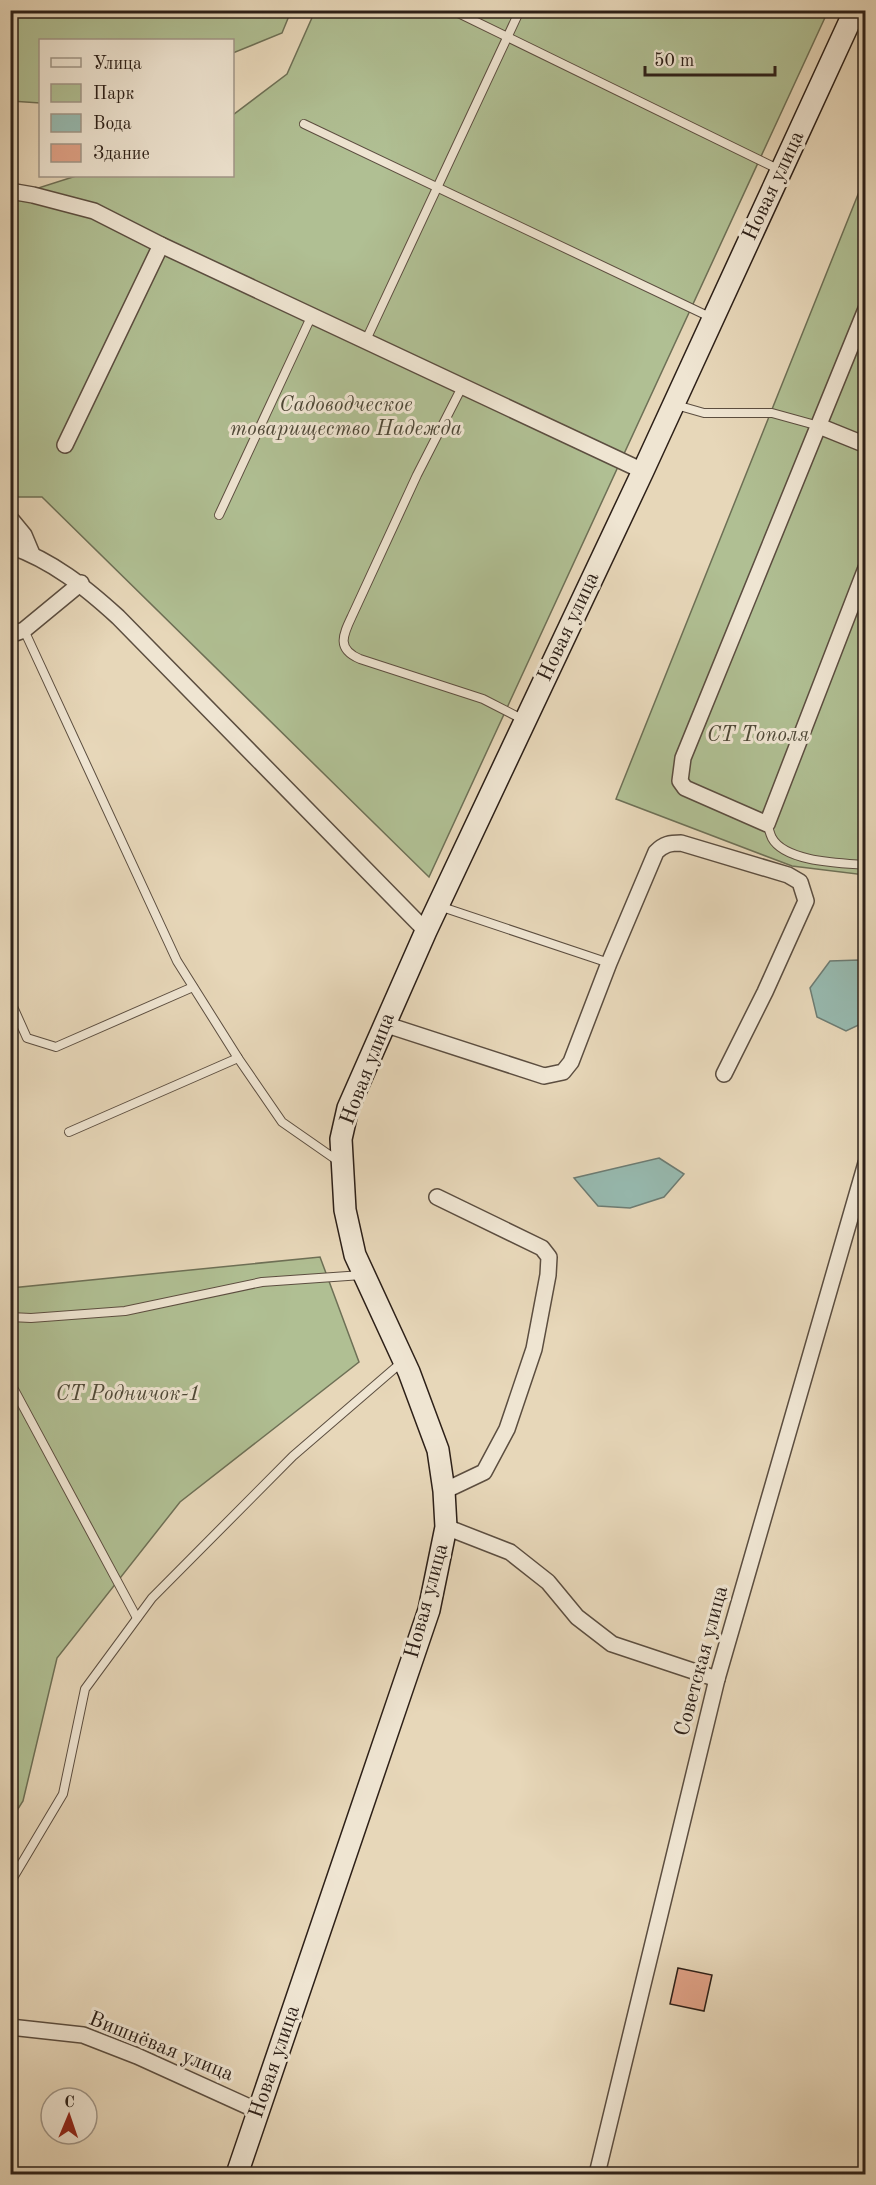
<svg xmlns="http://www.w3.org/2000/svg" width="876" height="2185" font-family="'Old Standard TT',serif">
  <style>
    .green { fill: #b0bf93; stroke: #6e7056; stroke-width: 1.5 }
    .water { fill: #97bab0; stroke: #6d7c73; stroke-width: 1.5 }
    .building { fill: #e0a287; stroke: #2d2018; stroke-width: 1.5 }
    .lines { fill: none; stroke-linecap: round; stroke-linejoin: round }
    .lane-casing { stroke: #5c4e40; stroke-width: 10 }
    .street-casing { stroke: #5c4e40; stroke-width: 18 }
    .secondary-casing { stroke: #2d2018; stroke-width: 24 }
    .lane { stroke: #efe5d2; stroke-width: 8 }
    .street { stroke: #efe5d2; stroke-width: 15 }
    .secondary { stroke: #efe5d2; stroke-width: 21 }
    .labels { text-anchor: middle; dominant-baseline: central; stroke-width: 6; stroke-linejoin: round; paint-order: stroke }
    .street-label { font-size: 21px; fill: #2d2018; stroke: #efe5d2 }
    .park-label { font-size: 21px; font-style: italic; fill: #4e4837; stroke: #efe5d2 }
  </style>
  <rect width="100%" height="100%" fill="#e7d7b9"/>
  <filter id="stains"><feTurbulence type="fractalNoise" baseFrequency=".00333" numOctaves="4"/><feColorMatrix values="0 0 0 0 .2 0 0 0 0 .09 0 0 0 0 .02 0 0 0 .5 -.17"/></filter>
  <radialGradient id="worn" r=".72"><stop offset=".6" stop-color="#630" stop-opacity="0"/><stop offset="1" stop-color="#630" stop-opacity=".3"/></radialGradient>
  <g class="green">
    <polygon points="10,11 291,11 282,33 233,53 232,40 40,40 40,103 11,101"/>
    <polygon points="315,11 828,11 429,877 42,497 11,497 10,197 76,176 232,176 233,115 287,74"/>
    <polygon points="865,177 865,875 792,866 616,799"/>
    <polygon points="320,1257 359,1362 180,1502 57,1658 23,1801 11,1820 11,1288"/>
  </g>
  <g class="water">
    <polygon points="859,960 865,966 865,1022 846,1031 817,1017 810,988 830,961"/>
    <polygon points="659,1158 684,1174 664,1197 630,1208 598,1206 574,1178"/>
  </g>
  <polygon class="building" points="678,1968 712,1975 704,2011 670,2004"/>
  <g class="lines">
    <defs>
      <g id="lane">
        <polyline points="100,10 100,13"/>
        <polyline points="452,10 780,170"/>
        <polyline points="304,124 712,318"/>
        <polyline points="366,340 520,10"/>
        <path d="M463,385L417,475L352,616C343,635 336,649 360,659L483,699L524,720"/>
        <polyline points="676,405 704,413 772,413 819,426"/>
        <polyline points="219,515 312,315"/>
        <polyline points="24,630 177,961 238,1058 282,1122 338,1161"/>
        <path d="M767,824C769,829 770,834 772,838C785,862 841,863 866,865"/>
        <polyline points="439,906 609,963"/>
        <polyline points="10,1000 27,1038 56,1047 193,987"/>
        <polyline points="69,1132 238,1058"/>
        <polyline points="10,1317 31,1318 125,1311 262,1282 362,1275"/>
        <polyline points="10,1382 137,1618"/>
        <polyline points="10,1883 63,1794 85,1689 152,1598 293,1456 402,1362"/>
      </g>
      <g id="street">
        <polyline points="10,191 33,195 94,211 161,245 643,471"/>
        <polyline points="866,309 683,758 680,781 685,788 767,824 866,568"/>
        <polyline points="819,426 866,445"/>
        <polyline points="65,445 161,245"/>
        <polyline points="10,518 24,535 32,554"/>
        <path d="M10,546C53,561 85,587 118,617L426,931"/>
        <polyline points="10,635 24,630 81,583"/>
        <path d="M384,1024L544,1076L563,1072L571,1062L609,963L656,852C664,844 670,843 681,843L788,875L800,882L806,901L765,992L724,1074"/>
        <polyline points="437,1197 542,1248 549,1257 548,1275 534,1349 507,1429 484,1472 444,1491"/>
        <polyline points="446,1527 510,1552 548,1582 577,1617 612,1644 717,1679"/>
        <polyline points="10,2027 83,2035 137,2056 258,2111"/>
        <polyline points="597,2174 717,1679 866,1163"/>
      </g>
      <polyline id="secondary" points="237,2174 429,1610 446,1527 444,1491 438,1450 409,1372 355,1255 345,1210 341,1139 348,1108 426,931 643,471 855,10"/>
    </defs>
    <use href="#lane" class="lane-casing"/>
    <use href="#street" class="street-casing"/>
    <use href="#secondary" class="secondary-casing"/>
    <use href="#lane" class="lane"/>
    <use href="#street" class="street"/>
    <use href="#secondary" class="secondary"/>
  </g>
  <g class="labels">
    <g class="street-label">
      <text transform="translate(774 186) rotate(-65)">Новая улица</text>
      <text transform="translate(569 627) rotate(-65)">Новая улица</text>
      <text transform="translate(368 1069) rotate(-69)">Новая улица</text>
      <text transform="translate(427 1601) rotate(-75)">Новая улица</text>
      <text transform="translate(702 1661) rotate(-75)">Советская улица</text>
      <text transform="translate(161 2047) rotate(22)">Вишнёвая улица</text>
      <text transform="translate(275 2062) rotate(-71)">Новая улица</text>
    </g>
    <g class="park-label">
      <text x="346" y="405">Садоводческое<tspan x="346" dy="24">товарищество Надежда</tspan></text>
      <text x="758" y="735">СТ Тополя</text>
      <text x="128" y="1394">СТ Родничок-1</text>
    </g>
  </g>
  <rect width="876" height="2185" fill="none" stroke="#e7d7b9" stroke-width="36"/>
  <rect x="12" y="12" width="852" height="2161" fill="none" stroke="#2d2018" stroke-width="3"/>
  <rect x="18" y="18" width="840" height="2149" fill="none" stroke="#2d2018" stroke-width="1.5"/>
  <rect x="39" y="39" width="195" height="138" fill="#efe5d2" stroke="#a19688" stroke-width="1.5"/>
  <rect x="51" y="58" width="30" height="9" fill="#efe5d2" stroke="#a19688" stroke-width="1.5"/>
  <text x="93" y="69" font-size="18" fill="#2d2018">Улица</text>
  <rect x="51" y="84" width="30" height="18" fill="#b0bf93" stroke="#a19688" stroke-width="1.5"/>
  <text x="93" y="99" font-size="18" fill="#2d2018">Парк</text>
  <rect x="51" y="114" width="30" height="18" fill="#97bab0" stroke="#a19688" stroke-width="1.5"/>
  <text x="93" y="129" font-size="18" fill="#2d2018">Вода</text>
  <rect x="51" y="144" width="30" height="18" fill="#e0a287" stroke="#a19688" stroke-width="1.5"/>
  <text x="93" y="159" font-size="18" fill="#2d2018">Здание</text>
  <g transform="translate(69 2116) rotate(2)"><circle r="28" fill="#efe5d2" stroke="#a19688" stroke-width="1.5"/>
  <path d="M0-4.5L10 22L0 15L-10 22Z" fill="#8f2418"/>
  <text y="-9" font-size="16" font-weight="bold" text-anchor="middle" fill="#2d2018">С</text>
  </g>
  <path d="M645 66v9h130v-9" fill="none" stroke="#2d2018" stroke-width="3"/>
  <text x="654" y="66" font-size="18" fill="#2d2018" stroke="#efe5d2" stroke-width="4.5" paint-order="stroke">50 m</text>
  <rect width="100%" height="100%" filter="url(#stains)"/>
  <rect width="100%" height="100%" fill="url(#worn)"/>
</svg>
